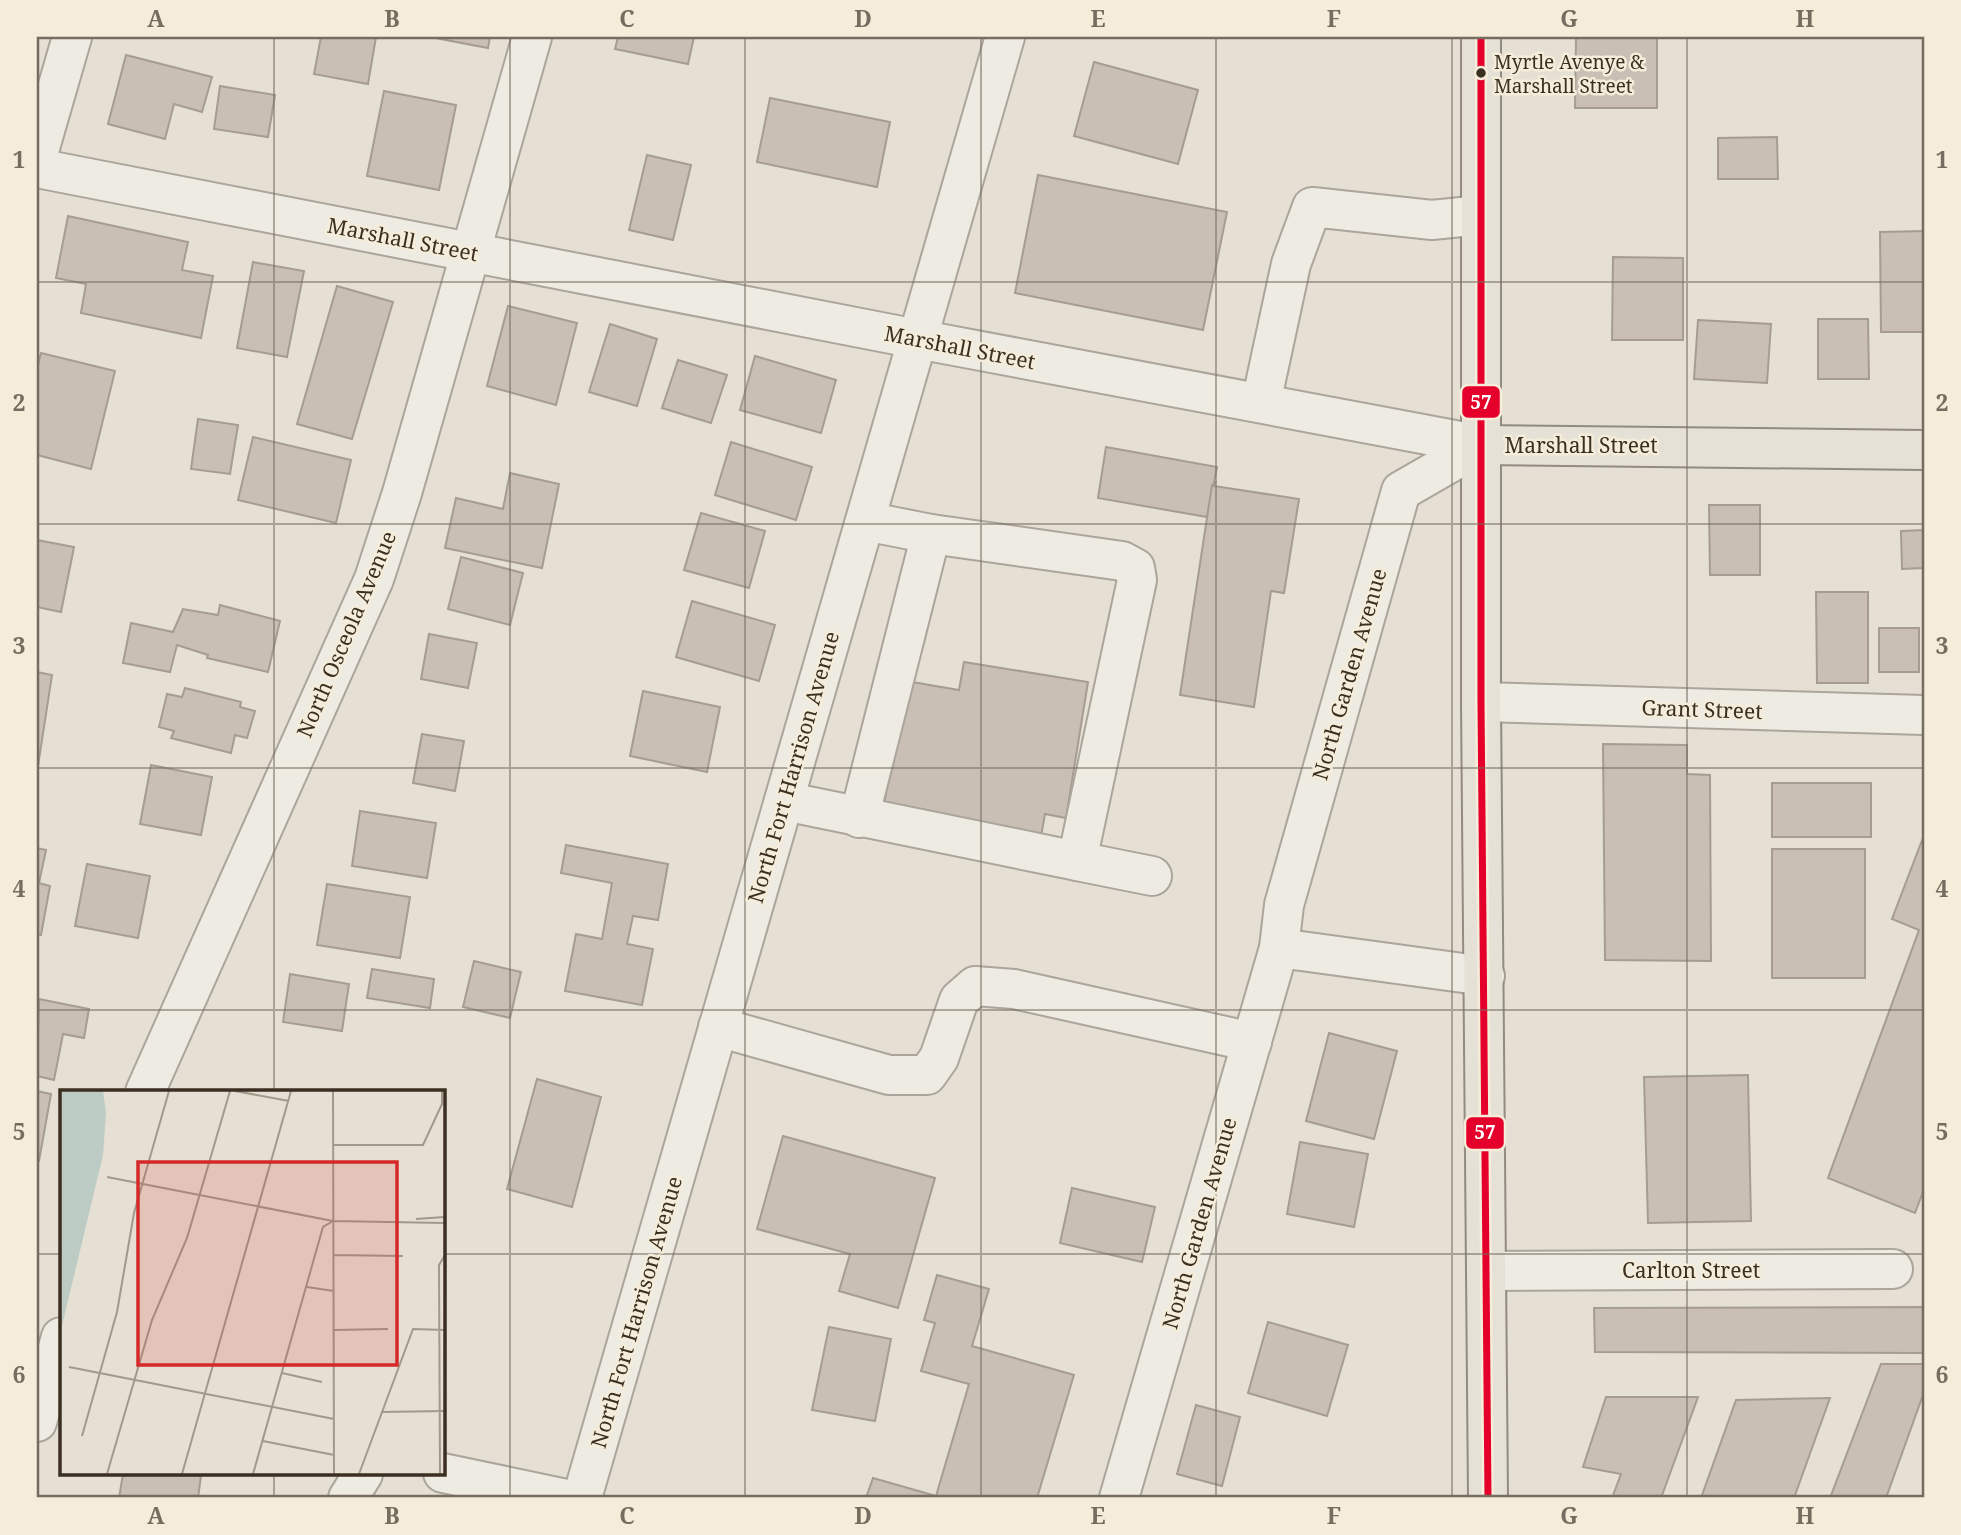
<svg xmlns="http://www.w3.org/2000/svg" width="1961" height="1535" font-family="'Noto Serif',serif">
  <style>
    .building { fill: #c9bfb4; stroke: #a69c92; stroke-width: 2 }
    .lines { fill: none; stroke-linecap: round; stroke-linejoin: round }
    .minor-casing { stroke: #aba59b; stroke-width: 42 }
    .major-casing { stroke: #918b82; stroke-width: 42 }
    .minor { stroke: #eeebe3; stroke-width: 38 }
    .major { stroke: #e6e1d6; stroke-width: 38 }
    .bus-1-casing { stroke: #f5edda; stroke-width: 12 }
    .bus-1 { stroke: #e4002b; stroke-width: 7 }
    .grid { fill: none; stroke: #766d60; stroke-width: 2; stroke-opacity: 0.55 }
    .bus-dot { fill: #3b2f22; stroke: #f5edda; stroke-width: 2.5 }
    .labels { text-anchor: middle; dominant-baseline: central; stroke-width: 5; stroke-linejoin: round; paint-order: stroke }
    .bus-label { font-size: 19px; fill: #3b2f22; stroke: #f5edda; text-anchor: start }
    .street-label { font-size: 21px; fill: #3b2f22; stroke: #f5edda }
    .inset-road { fill: none; stroke: #a1998c; stroke-width: 2 }
    .view { fill: #d62828; fill-opacity: 0.15; stroke: #d62828; stroke-width: 3.5 }
    .inset-edge { fill: none; stroke: #3b2f22; stroke-width: 3.5 }
    .line-badge { stroke: #f5edda; stroke-width: 2.5 }
    .badge-label { font-size: 19px; text-anchor: middle; font-weight: bold; fill: #fff }
    .neatline { fill: none; stroke: #766d60; stroke-width: 2.5 }
    .grid-label { font-size: 23px; text-anchor: middle; font-weight: bold; fill: #766d60 }
  </style>
  <rect width="100%" height="100%" fill="#e5e0d3"/>
  <g class="building">
    <polygon points="321,37 376,37 368,84 314,74"/>
    <polygon points="430,37 490,37 488,48"/>
    <polygon points="618,37 694,37 688,64 615,49"/>
    <polygon points="1576,37 1657,37 1657,108 1575,108"/>
    <polygon points="126,55 212,77 202,112 174,104 165,139 108,124"/>
    <polygon points="1094,62 1198,90 1178,164 1074,136"/>
    <polygon points="220,86 275,95 268,137 214,129"/>
    <polygon points="384,91 456,105 439,190 367,176"/>
    <polygon points="770,98 890,122 877,187 757,162"/>
    <polygon points="1777,137 1778,179 1718,179 1718,138"/>
    <polygon points="647,155 691,165 673,240 629,230"/>
    <polygon points="1038,175 1227,212 1203,330 1015,293"/>
    <polygon points="68,216 188,242 182,270 213,276 201,338 81,313 86,284 56,278"/>
    <polygon points="1924,231 1924,332 1881,332 1880,232"/>
    <polygon points="1613,257 1683,258 1683,340 1612,340"/>
    <polygon points="253,262 304,271 287,357 237,348"/>
    <polygon points="337,286 393,302 352,439 297,424"/>
    <polygon points="508,306 577,323 556,405 487,386"/>
    <polygon points="1818,319 1868,319 1869,379 1818,379"/>
    <polygon points="1698,320 1771,324 1767,383 1694,379"/>
    <polygon points="610,324 657,339 637,406 589,392"/>
    <polygon points="41,353 115,371 91,469 37,455 37,369"/>
    <polygon points="755,356 836,380 821,433 740,410"/>
    <polygon points="678,360 727,375 711,423 662,408"/>
    <polygon points="198,419 238,425 230,474 191,469"/>
    <polygon points="253,437 351,460 336,523 238,500"/>
    <polygon points="731,442 812,467 796,520 715,495"/>
    <polygon points="1106,447 1217,467 1207,517 1098,498"/>
    <polygon points="510,473 559,484 542,568 445,548 456,498 503,509"/>
    <polygon points="1215,483 1214,486 1299,499 1284,593 1271,591 1254,707 1180,695 1212,485"/>
    <polygon points="1709,505 1760,505 1760,575 1710,575"/>
    <polygon points="701,513 765,531 749,588 684,570"/>
    <polygon points="1924,530 1924,568 1902,569 1901,531"/>
    <polygon points="37,540 74,547 61,612 37,607"/>
    <polygon points="461,557 523,573 510,625 448,609"/>
    <polygon points="1816,592 1868,592 1868,683 1817,683"/>
    <polygon points="692,601 775,625 759,681 676,657"/>
    <polygon points="220,605 280,621 268,672 207,658 208,655 177,645 170,672 123,663 131,623 173,632 183,609 218,615"/>
    <rect x="1879" y="628" width="40" height="44"/>
    <polygon points="429,634 477,643 468,688 421,679"/>
    <polygon points="964,662 1088,682 1066,818 1045,814 1040,842 882,815 906,681 959,690"/>
    <polygon points="37,672 52,675 38,766 37,766"/>
    <polygon points="185,688 241,702 240,707 255,711 247,738 235,735 231,753 171,738 174,731 159,727 167,694 182,697"/>
    <polygon points="643,691 720,707 707,772 630,756"/>
    <polygon points="422,734 464,741 455,791 413,783"/>
    <polygon points="1603,744 1687,745 1687,774 1710,775 1711,961 1605,960"/>
    <polygon points="151,765 212,777 201,835 140,824"/>
    <rect x="1772" y="783" width="99" height="54"/>
    <polygon points="360,811 436,823 427,878 352,866"/>
    <polygon points="1924,835 1924,1189 1915,1213 1828,1178 1919,930 1892,919"/>
    <polygon points="566,845 668,864 658,920 633,916 627,944 653,949 642,1005 565,991 576,934 602,939 612,883 561,873"/>
    <polygon points="37,848 46,850 39,883 50,886 41,935 37,934"/>
    <rect x="1772" y="849" width="93" height="129"/>
    <polygon points="87,864 150,876 138,938 75,926"/>
    <polygon points="327,884 410,897 400,958 317,945"/>
    <polygon points="474,961 521,972 510,1018 463,1007"/>
    <polygon points="372,969 434,979 430,1008 367,998"/>
    <polygon points="290,974 349,984 342,1031 283,1022"/>
    <polygon points="39,999 89,1009 84,1038 63,1034 54,1080 37,1076"/>
    <polygon points="1329,1033 1397,1051 1374,1139 1306,1121"/>
    <polygon points="1748,1075 1751,1221 1648,1223 1644,1077"/>
    <polygon points="537,1079 601,1097 572,1207 507,1189"/>
    <polygon points="37,1091 51,1094 39,1161 37,1161"/>
    <polygon points="783,1136 935,1178 898,1308 839,1291 850,1254 757,1229"/>
    <polygon points="1300,1142 1368,1154 1354,1227 1287,1214"/>
    <polygon points="1072,1188 1155,1207 1142,1262 1060,1243"/>
    <polygon points="937,1275 989,1289 972,1346 1074,1375 1037,1498 866,1498 873,1478 936,1496 969,1384 921,1371 935,1323 924,1320"/>
    <polygon points="1924,1307 1924,1353 1595,1352 1594,1308"/>
    <polygon points="1268,1322 1348,1345 1327,1416 1248,1393"/>
    <polygon points="829,1327 891,1339 875,1421 812,1410"/>
    <polygon points="1881,1364 1924,1364 1924,1392 1886,1498 1830,1498"/>
    <polygon points="1606,1397 1698,1397 1661,1498 1612,1498 1621,1474 1583,1467"/>
    <polygon points="1830,1398 1794,1498 1701,1498 1736,1400"/>
    <polygon points="1196,1405 1240,1417 1222,1486 1177,1474"/>
    <polygon points="123,1474 201,1476 198,1498 119,1498"/>
  </g>
  <g class="lines">
    <defs>
      <g id="minor">
        <polyline points="37,158 72,37"/>
        <polyline points="37,168 917,339 1481,445"/>
        <polyline points="1261,403 1291,264 1312,207 1432,220 1481,215"/>
        <polyline points="865,521 931,534 1122,561 1135,568 1137,580 1077,861 1152,876"/>
        <polyline points="1481,702 1924,715"/>
        <polyline points="784,801 1077,861"/>
        <polyline points="859,818 931,534"/>
        <polyline points="1279,948 1485,976"/>
        <polyline points="718,1027 889,1075 927,1075 939,1058 959,1000 975,986 1014,989 1252,1042"/>
        <polyline points="145,1092 374,579 402,493 532,37"/>
        <polyline points="1488,1271 1893,1269"/>
        <polyline points="37,1422 61,1337"/>
        <polyline points="443,1473 562,1498"/>
        <polyline points="348,1498 363,1474"/>
        <polyline points="582,1498 1005,37"/>
        <polyline points="1119,1498 1279,948 1284,905 1401,491 1481,445"/>
      </g>
      <g id="major">
        <polyline points="1481,37 1481,702 1488,1498"/>
        <polyline points="1481,445 1924,450"/>
      </g>
    </defs>
    <use href="#minor" class="minor-casing"/>
    <use href="#major" class="major-casing"/>
    <use href="#minor" class="minor"/>
    <use href="#major" class="major"/>
    <defs>
      <polyline id="bus-1" points="1481,37 1481,702 1488,1498"/>
    </defs>
    <use href="#bus-1" class="bus-1-casing"/>
    <use href="#bus-1" class="bus-1"/>
  </g>
  <path class="grid" d="M274,37V1092M510,37V1498M745,37V1498M981,37V1498M1216,37V1498M1452,37V1498M1687,37V1498M37,282H1924M37,524H1924M37,768H1924M37,1010H1924M37,1254H61M443,1254H1924M274,1474V1498"/>
  <circle class="bus-dot" cx="1481" cy="73" r="6"/>
  <g class="labels">
    <g class="bus-label">
      <text x="1494" y="62">Myrtle Avenye &amp;<tspan x="1494" dy="24">Marshall Street</tspan></text>
    </g>
    <g class="street-label">
      <text transform="translate(403 239) rotate(11)">Marshall Street</text>
      <text transform="translate(960 347) rotate(11)">Marshall Street</text>
      <text x="1581" y="445">Marshall Street</text>
      <text transform="translate(346 634) rotate(-67)">North Osceola Avenue</text>
      <text transform="translate(1349 674) rotate(-74)">North Garden Avenue</text>
      <text transform="translate(1702 709) rotate(2)">Grant Street</text>
      <text transform="translate(793 767) rotate(-74)">North Fort Harrison Avenue</text>
      <text transform="translate(1199 1223) rotate(-74)">North Garden Avenue</text>
      <text x="1691" y="1270">Carlton Street</text>
      <text transform="translate(636 1312) rotate(-74)">North Fort Harrison Avenue</text>
    </g>
  </g>
  <g transform="translate(60 1090)">
    <rect width="385" height="385" fill="#e5e0d3"/>
    <path d="M0,1H43L46,23L43,65L0,244Z" fill="#bccbc3"/>
    <path class="inset-road" d="M175,1L229,11M273,1L274,384M273,55H363L382,14V1M47,87L273,131M356,129L385,127M273,131L385,133M273,165L343,166M247,197L274,201M274,240L328,239M9,277L274,329M222,283L262,292M321,322L385,321M22,346L57,222L74,123L109,1M203,351L274,365M47,384L92,230L127,148L170,1M122,384L231,1M193,384L263,137L273,131M299,384L353,239L385,240M380,384L379,175L385,165"/>
    <path class="view" d="M78,72H337V275H78Z"/>
    <rect width="385" height="385" class="inset-edge"/>
  </g>
  <g class="line-badge">
    <rect x="1461" y="385" width="40" height="34" rx="7" fill="#e4002b"/>
    <rect x="1465" y="1116" width="40" height="34" rx="7" fill="#e4002b"/>
  </g>
  <g class="badge-label">
    <text x="1481" y="409">57</text>
    <text x="1485" y="1139">57</text>
  </g>
  <rect width="1961" height="1535" fill="none" stroke="#f5edda" stroke-width="77"/>
  <rect x="38" y="38" width="1885" height="1458" class="neatline"/>
  <g class="grid-label">
    <text x="156" y="27">A</text>
    <text x="392" y="27">B</text>
    <text x="627" y="27">C</text>
    <text x="863" y="27">D</text>
    <text x="1098" y="27">E</text>
    <text x="1334" y="27">F</text>
    <text x="1569" y="27">G</text>
    <text x="1805" y="27">H</text>
    <text x="19" y="168">1</text>
    <text x="1942" y="168">1</text>
    <text x="19" y="411">2</text>
    <text x="1942" y="411">2</text>
    <text x="19" y="654">3</text>
    <text x="1942" y="654">3</text>
    <text x="19" y="897">4</text>
    <text x="1942" y="897">4</text>
    <text x="19" y="1140">5</text>
    <text x="1942" y="1140">5</text>
    <text x="19" y="1383">6</text>
    <text x="1942" y="1383">6</text>
    <text x="156" y="1524">A</text>
    <text x="392" y="1524">B</text>
    <text x="627" y="1524">C</text>
    <text x="863" y="1524">D</text>
    <text x="1098" y="1524">E</text>
    <text x="1334" y="1524">F</text>
    <text x="1569" y="1524">G</text>
    <text x="1805" y="1524">H</text>
  </g>
</svg>
